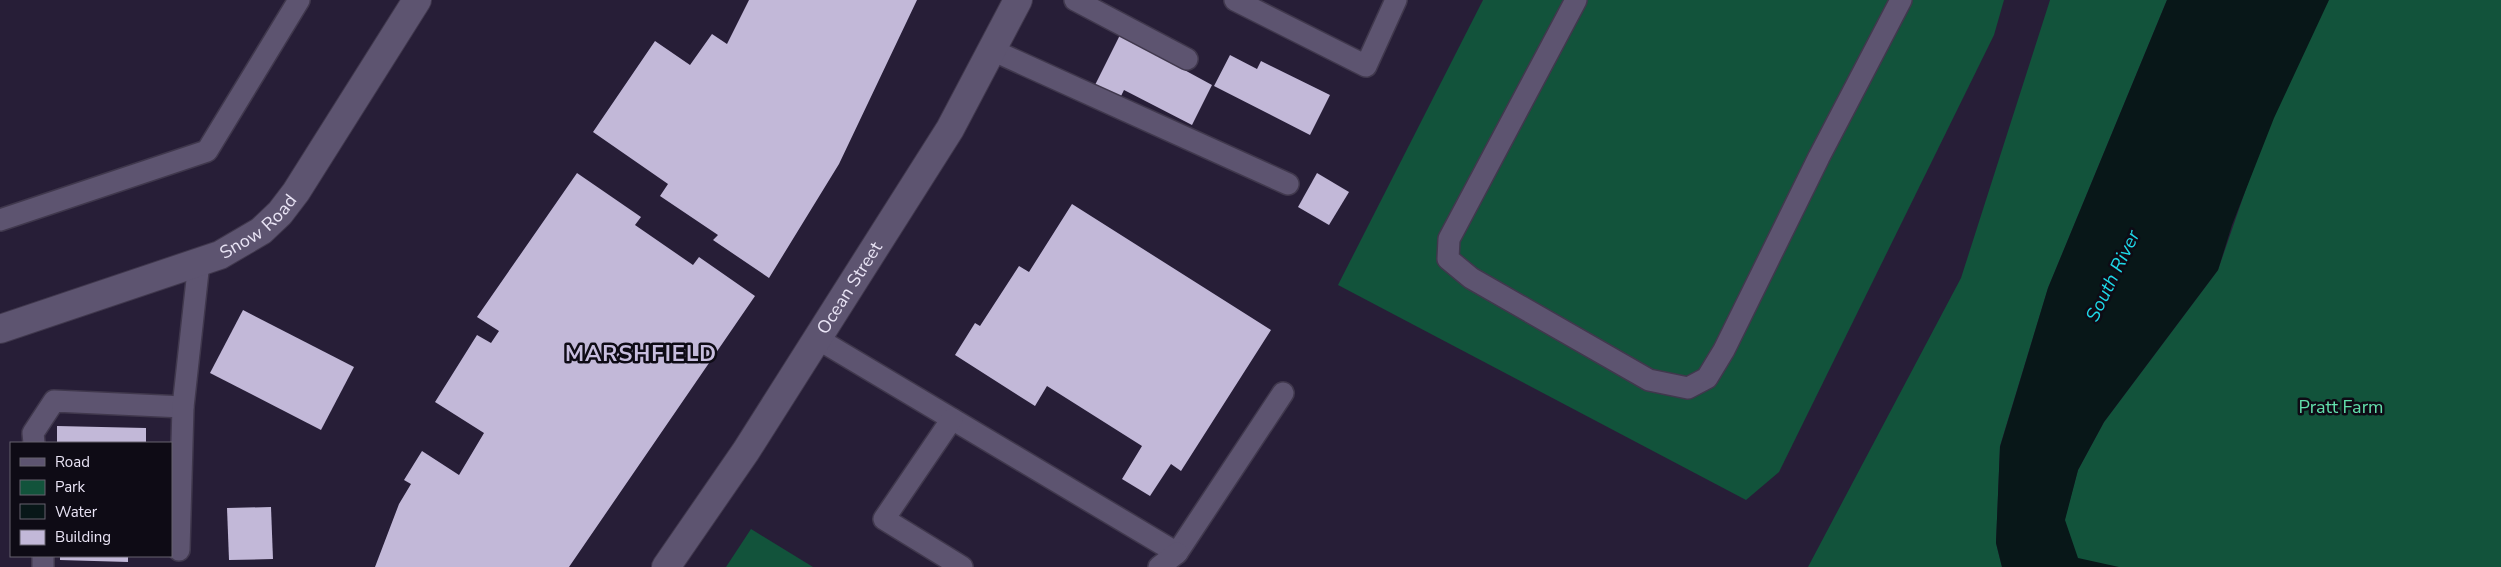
<svg xmlns="http://www.w3.org/2000/svg" width="2501" height="567" font-family="'Nunito Sans',sans-serif">
  <style>
    .green { fill: #12533b }
    .water { fill: #081718 }
    .building { fill: #c2b8d8 }
    .lines { fill: none; stroke-linecap: round; stroke-linejoin: round }
    .service-casing { stroke: #40384d; stroke-width: 24 }
    .minor-casing { stroke: #40384d; stroke-width: 30 }
    .secondary-casing { stroke: #40384d; stroke-width: 30 }
    .service { stroke: #5d5470; stroke-width: 21 }
    .minor { stroke: #5d5470; stroke-width: 28 }
    .secondary { stroke: #5d5470; stroke-width: 28 }
    .labels { text-anchor: middle; dominant-baseline: central; stroke-width: 5; stroke-linejoin: round; paint-order: stroke }
    .street-label { font-size: 18px; fill: #e9e4f5; stroke: #0e0b15 }
    .park-label { font-size: 18px; fill: #63dfac; stroke: #0e0b15 }
    .water-label { font-size: 19px; font-style: italic; fill: #1ed8e7; stroke: #0e0b15 }
    .district-label { font-size: 22px; font-weight: bold; letter-spacing: 1px; fill: #c8bedf; stroke: #0e0b15 }
  </style>
  <rect width="100%" height="100%" fill="#271e37"/>
  <g class="green">
    <polygon points="1483,0 2004,0 1994,35 1779,472 1746,500 1338,285"/>
    <polygon points="2050,0 2167,0 2048,288 2000,446 1996,543 2002,567 1808,567 1961,278"/>
    <polygon points="2311,0 2501,0 2501,567 2089,567 2056,551 2078,470 2104,422 2218,270"/>
    <polygon points="751,529 813,567 726,567"/>
  </g>
  <polygon class="water" points="2167,0 2329,0 2274,118 2232,225 2218,270 2104,422 2078,470 2065,520 2078,558 2119,567 2002,567 1996,543 2000,447 2048,288"/>
  <g class="building">
    <polygon points="749,0 917,0 839,164 769,278 713,240 718,235 660,196 668,184 593,132 655,41 690,65 712,34 727,44"/>
    <polygon points="1120,35 1212,85 1192,125 1124,90 1119,100 1094,87"/>
    <polygon points="1230,55 1257,69 1261,61 1330,95 1310,135 1214,86"/>
    <polygon points="577,173 641,217 635,225 693,265 699,257 755,296 569,567 375,567 399,504 411,484 404,480 422,451 459,475 484,433 435,402 477,335 491,343 499,331 477,317"/>
    <polygon points="1317,173 1349,192 1329,225 1298,207"/>
    <polygon points="1072,204 1271,330 1181,471 1171,464 1150,496 1122,479 1142,446 1047,386 1035,406 955,355 975,323 980,326 1019,266 1029,272"/>
    <polygon points="243,310 354,367 321,430 210,373"/>
    <polygon points="57,426 146,428 146,443 57,443"/>
    <polygon points="271,507 273,559 229,560 227,508"/>
    <polygon points="60,556 128,556 128,562 60,560"/>
  </g>
  <g class="lines">
    <defs>
      <g id="service">
        <polyline points="1075,0 1187,59"/>
        <polyline points="1235,0 1366,66 1396,0"/>
        <polyline points="1576,0 1449,239 1448,259 1471,278 1649,380 1688,388 1707,378 1724,350 1819,157 1901,0"/>
        <polyline points="992,50 1288,184"/>
        <polyline points="0,220 207,151 299,0"/>
        <polyline points="818,339 1177,553 1283,393"/>
        <polyline points="952,419 884,519 962,567"/>
        <polyline points="34,443 33,433 54,401 183,407"/>
        <polyline points="179,550 183,407 199,262"/>
        <polyline points="43,556 43,567"/>
        <polyline points="1159,567 1177,553"/>
      </g>
      <g id="minor">
        <path id="s1" d="M0,329L220,255L261,231L280,213L296,192L417,0"/>
      </g>
      <g id="secondary">
        <path id="s2" d="M666,567L746,451L950,129L1018,0"/>
      </g>
    </defs>
    <use href="#service" class="service-casing"/>
    <use href="#minor" class="minor-casing"/>
    <use href="#secondary" class="secondary-casing"/>
    <use href="#service" class="service"/>
    <use href="#minor" class="minor"/>
    <use href="#secondary" class="secondary"/>
  </g>
  <g class="labels">
    <g class="street-label">
      <text stroke="none"><textPath href="#s1" startOffset="280">Snow Road</textPath></text>
      <text stroke="none"><textPath href="#s2" startOffset="334">Ocean Street</textPath></text>
    </g>
    <g class="park-label">
      <text x="2341" y="407">Pratt Farm</text>
    </g>
    <g class="water-label">
      <text transform="translate(2113 276) rotate(-64)">South River</text>
    </g>
    <g class="district-label">
      <text x="641" y="354">MARSHFIELD</text>
    </g>
  </g>
  <rect x="10" y="442" width="162" height="115" fill="#0e0b15" stroke="#66626f"/>
  <rect x="20" y="458" width="25" height="8" fill="#5d5470" stroke="#66626f"/>
  <text x="55" y="467" font-size="15" fill="#e9e4f5">Road</text>
  <rect x="20" y="480" width="25" height="15" fill="#12533b" stroke="#66626f"/>
  <text x="55" y="492" font-size="15" fill="#e9e4f5">Park</text>
  <rect x="20" y="504" width="25" height="15" fill="#081718" stroke="#66626f"/>
  <text x="55" y="517" font-size="15" fill="#e9e4f5">Water</text>
  <rect x="20" y="530" width="25" height="15" fill="#c2b8d8" stroke="#66626f"/>
  <text x="55" y="542" font-size="15" fill="#e9e4f5">Building</text>
</svg>
